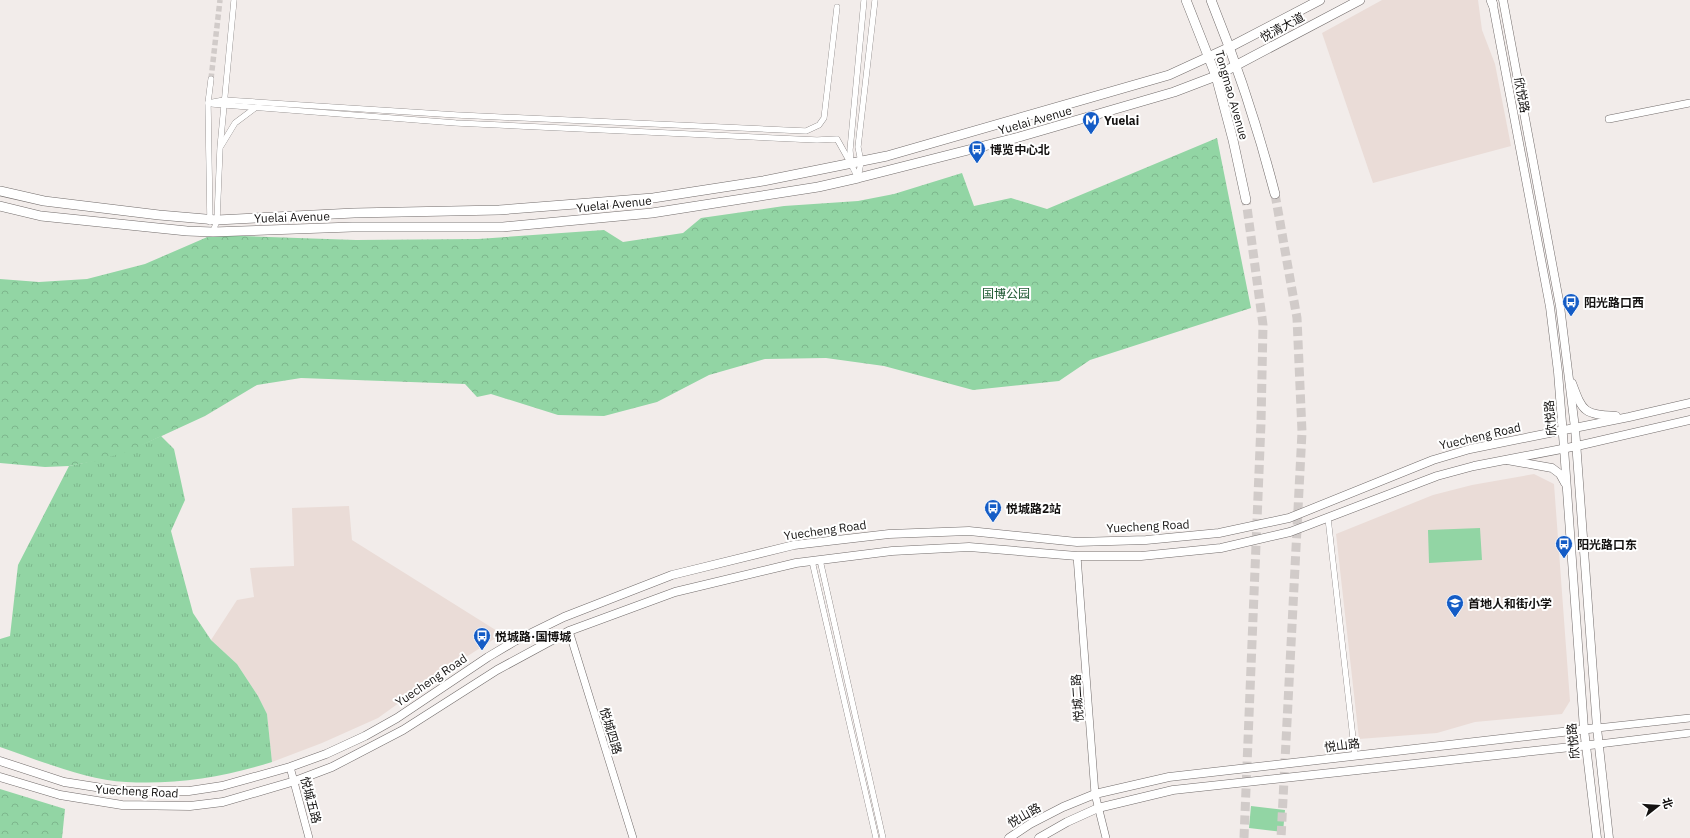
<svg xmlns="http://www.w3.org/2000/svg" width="1690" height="838" font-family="'IBM Plex Sans','Noto Sans SC',sans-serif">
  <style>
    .built { fill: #eadcd7 }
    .grass { fill: url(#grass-tufts) }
    .forest { fill: url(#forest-crowns) }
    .pitch { fill: #92d5a4 }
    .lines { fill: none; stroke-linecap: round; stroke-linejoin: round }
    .minor-tunnel { stroke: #d1cbc9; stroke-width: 5.5; stroke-dasharray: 5.5 3; stroke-linecap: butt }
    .primary-tunnel { stroke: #d1cbc9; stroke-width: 9; stroke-dasharray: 9 4.5; stroke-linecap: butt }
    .minor-casing { stroke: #726c6b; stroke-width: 6 }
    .tertiary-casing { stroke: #726c6b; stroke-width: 8 }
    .secondary-casing { stroke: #726c6b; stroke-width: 9 }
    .primary-casing { stroke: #726c6b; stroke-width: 10 }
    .minor { stroke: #fff; stroke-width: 5.5 }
    .tertiary { stroke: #fff; stroke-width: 7 }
    .secondary { stroke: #fff; stroke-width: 8 }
    .primary { stroke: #fff; stroke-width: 9 }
    .labels { text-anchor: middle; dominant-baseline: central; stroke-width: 4; stroke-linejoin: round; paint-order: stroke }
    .street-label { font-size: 12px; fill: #141211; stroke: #fff }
    .poi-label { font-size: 12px; font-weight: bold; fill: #141211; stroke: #fff; text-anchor: start }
    .park-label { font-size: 12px; fill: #1f5933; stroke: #fff }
  </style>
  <defs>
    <pattern id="grass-tufts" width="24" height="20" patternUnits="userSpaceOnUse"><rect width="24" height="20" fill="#92d5a4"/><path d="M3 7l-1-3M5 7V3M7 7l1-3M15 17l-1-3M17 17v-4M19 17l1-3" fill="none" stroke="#7db68c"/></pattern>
    <pattern id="forest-crowns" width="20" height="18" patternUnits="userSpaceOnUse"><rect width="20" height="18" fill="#92d5a4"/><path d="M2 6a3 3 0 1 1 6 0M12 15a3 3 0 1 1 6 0" fill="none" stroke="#7db68c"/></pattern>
  </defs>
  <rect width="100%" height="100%" fill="#f2ecea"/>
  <g class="built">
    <polygon points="1382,0 1478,0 1482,30 1495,64 1511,146 1373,183 1322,33"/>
    <polygon points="1534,474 1554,484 1570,701 1562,714 1475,722 1437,733 1359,739 1336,534 1433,495 1472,485"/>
    <polygon points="349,506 352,540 502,634 438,675 378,718 322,743 272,762 267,714 258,696 237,664 211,640 237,600 254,597 250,568 294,566 292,508"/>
  </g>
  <path class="grass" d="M161,436L174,449L185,500L171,531L193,613L211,640L237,664L258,696L267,714L272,762C225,777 175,785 126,782C86,780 38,760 0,747V639L10,636L18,565L69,466C102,460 131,450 161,436Z"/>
  <g class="forest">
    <polygon points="1217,138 1251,308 1090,360 1059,381 973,390 884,366 826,358 765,359 709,375 657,402 604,416 558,415 491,394 477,397 465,384 301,378 257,385 205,416 129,451 96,461 69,466 45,467 0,463 0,279 39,282 87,279 145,264 212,235 356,240 478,239 604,230 623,242 683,233 701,218 784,206 858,201 894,194 962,173 974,206 1011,198 1047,209"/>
    <polygon points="0,789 65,809 62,838 0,838"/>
  </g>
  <g class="pitch">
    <polygon points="1480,528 1482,560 1429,563 1428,530"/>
    <polygon points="1251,806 1285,810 1283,832 1249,828"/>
  </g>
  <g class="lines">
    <polyline class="minor-tunnel" points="211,79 220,0"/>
    <g class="primary-tunnel">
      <polyline points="1275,194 1297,318 1302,432 1281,838"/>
      <polyline points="1244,838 1261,423 1263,325 1246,200"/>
    </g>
    <defs>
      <g id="minor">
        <polyline points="864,0 850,150 851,164 858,178 861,162 858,147 875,0"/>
        <polyline points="208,103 224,100 457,115 806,131 819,125 824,118 837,7"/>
        <polyline points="212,104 456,123 817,140 837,139 851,164"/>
        <polyline points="221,146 235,123 255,108"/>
        <polyline points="210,222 208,103 211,79"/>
        <polyline points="213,232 217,220 220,148 234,0"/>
        <polyline points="1328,518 1355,756"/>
        <polyline points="820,560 883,838"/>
        <polyline points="812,561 876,838"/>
      </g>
      <g id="tertiary">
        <polyline points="1609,119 1690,103"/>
        <polyline points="1077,556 1095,794 1106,838"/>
        <polyline points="569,631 633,838"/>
        <polyline points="1597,728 1690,718"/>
        <polyline points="1599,744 1690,733"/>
        <polyline points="290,767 309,838"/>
      </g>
      <g id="secondary">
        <polyline points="1492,0 1550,307 1558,372 1564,448 1584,729 1597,838"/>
        <polyline points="1503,0 1560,306 1575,428 1597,728 1609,838"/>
        <path d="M1572,383C1583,413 1584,414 1616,416"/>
        <polyline points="1507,460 1552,468 1560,474 1565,483"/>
        <polyline points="0,761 64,782 121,791 189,791 222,786 290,767 326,754 365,736 397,718 488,657 515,641 564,617 672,575 794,545 889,534 969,531 1077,542 1146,540 1219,533 1289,518 1433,460 1470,449 1629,417 1690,403"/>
        <polyline points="0,777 60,795 122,805 190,806 223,802 295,781 332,767 403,730 497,670 569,631 675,592 796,563 892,551 969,547 1077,556 1141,556 1221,548 1290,532 1437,476 1474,466 1577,446 1690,420"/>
        <polyline points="1009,838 1030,824 1063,807 1095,794 1169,777 1597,728"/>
        <polyline points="1039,838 1067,822 1098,808 1173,790 1599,744"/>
      </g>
      <g id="primary">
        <polyline points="1186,0 1216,76 1233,140 1246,200"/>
        <path d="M1211,0C1237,64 1258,128 1275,194"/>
        <polyline points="1491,0 1493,5"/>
        <polyline points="0,191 44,201 159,215 217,220 354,213 499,210 653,198 763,181 887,156 1169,75 1230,47 1320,0"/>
        <polyline points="0,206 41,216 187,231 213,232 352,227 503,227 652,213 818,187 858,178 1019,137 1174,92 1216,76 1360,0"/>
      </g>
    </defs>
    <use href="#minor" class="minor-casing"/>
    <use href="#tertiary" class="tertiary-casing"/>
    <use href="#secondary" class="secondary-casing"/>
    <use href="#primary" class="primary-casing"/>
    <use href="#minor" class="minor"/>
    <use href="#tertiary" class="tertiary"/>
    <use href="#secondary" class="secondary"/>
    <use href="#primary" class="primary"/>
  </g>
  <defs>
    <symbol id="metro-pin" viewBox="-11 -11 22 30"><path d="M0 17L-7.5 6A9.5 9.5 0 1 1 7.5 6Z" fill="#145cc6" stroke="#fff"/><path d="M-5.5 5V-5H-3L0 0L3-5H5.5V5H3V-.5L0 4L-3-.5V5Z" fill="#fff"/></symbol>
    <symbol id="bus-pin" viewBox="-11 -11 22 30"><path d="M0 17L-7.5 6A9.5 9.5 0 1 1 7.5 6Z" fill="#145cc6" stroke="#fff"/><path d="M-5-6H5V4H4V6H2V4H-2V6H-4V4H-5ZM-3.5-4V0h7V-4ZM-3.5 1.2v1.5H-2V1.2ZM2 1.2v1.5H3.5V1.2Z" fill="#fff"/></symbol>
    <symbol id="school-pin" viewBox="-11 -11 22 30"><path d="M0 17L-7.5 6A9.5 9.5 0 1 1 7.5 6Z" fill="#145cc6" stroke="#fff"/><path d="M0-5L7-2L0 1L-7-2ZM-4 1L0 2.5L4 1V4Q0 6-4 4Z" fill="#fff"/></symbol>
  </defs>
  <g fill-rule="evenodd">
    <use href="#metro-pin" x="1081" y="110" width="20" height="27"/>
    <use href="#bus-pin" x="967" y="139" width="20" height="27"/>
    <use href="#bus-pin" x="1561" y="292" width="20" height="27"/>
    <use href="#bus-pin" x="983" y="498" width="20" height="27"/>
    <use href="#bus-pin" x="1554" y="534" width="20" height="27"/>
    <use href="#school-pin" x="1445" y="593" width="20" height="27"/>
    <use href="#bus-pin" x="472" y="626" width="20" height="27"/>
  </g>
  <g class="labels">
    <g class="street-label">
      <text transform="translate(1282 27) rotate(-28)">悦清大道</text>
      <text transform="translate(1232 95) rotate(74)">Tongmao Avenue</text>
      <text transform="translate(1522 95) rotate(79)">欣悦路</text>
      <text transform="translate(1035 120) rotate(-16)">Yuelai Avenue</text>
      <text transform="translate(614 204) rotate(-6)">Yuelai Avenue</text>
      <text transform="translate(292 217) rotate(-2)">Yuelai Avenue</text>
      <text transform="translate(1550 418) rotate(-95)">欣悦路</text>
      <text transform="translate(1480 436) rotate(-13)">Yuecheng Road</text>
      <text transform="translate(1148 526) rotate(-3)">Yuecheng Road</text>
      <text transform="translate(825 530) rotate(-8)">Yuecheng Road</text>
      <text transform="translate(431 680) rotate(-34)">Yuecheng Road</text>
      <text transform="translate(1077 698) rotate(-94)">悦城二路</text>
      <text transform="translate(611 731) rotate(73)">悦城四路</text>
      <text transform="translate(1573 741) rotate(-96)">欣悦路</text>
      <text transform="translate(1342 745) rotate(-7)">悦山路</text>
      <text transform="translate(137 791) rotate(3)">Yuecheng Road</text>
      <text transform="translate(311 800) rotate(75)">悦城五路</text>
      <text transform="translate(1024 815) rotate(-30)">悦山路</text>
    </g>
    <g class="poi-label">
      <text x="1104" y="120">Yuelai</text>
      <text x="990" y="149">博览中心北</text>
      <text x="1584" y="302">阳光路口西</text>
      <text x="1006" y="508">悦城路2站</text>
      <text x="1577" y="544">阳光路口东</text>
      <text x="1468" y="603">首地人和街小学</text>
      <text x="495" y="636">悦城路·国博城</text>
    </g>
    <g class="park-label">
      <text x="1006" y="293">国博公园</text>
    </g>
  </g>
  <g transform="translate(1658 806) rotate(73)" stroke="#ffffff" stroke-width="3" paint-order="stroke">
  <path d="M0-3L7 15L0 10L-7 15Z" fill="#141211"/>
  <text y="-6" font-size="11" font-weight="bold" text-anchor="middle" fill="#141211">北</text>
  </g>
</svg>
